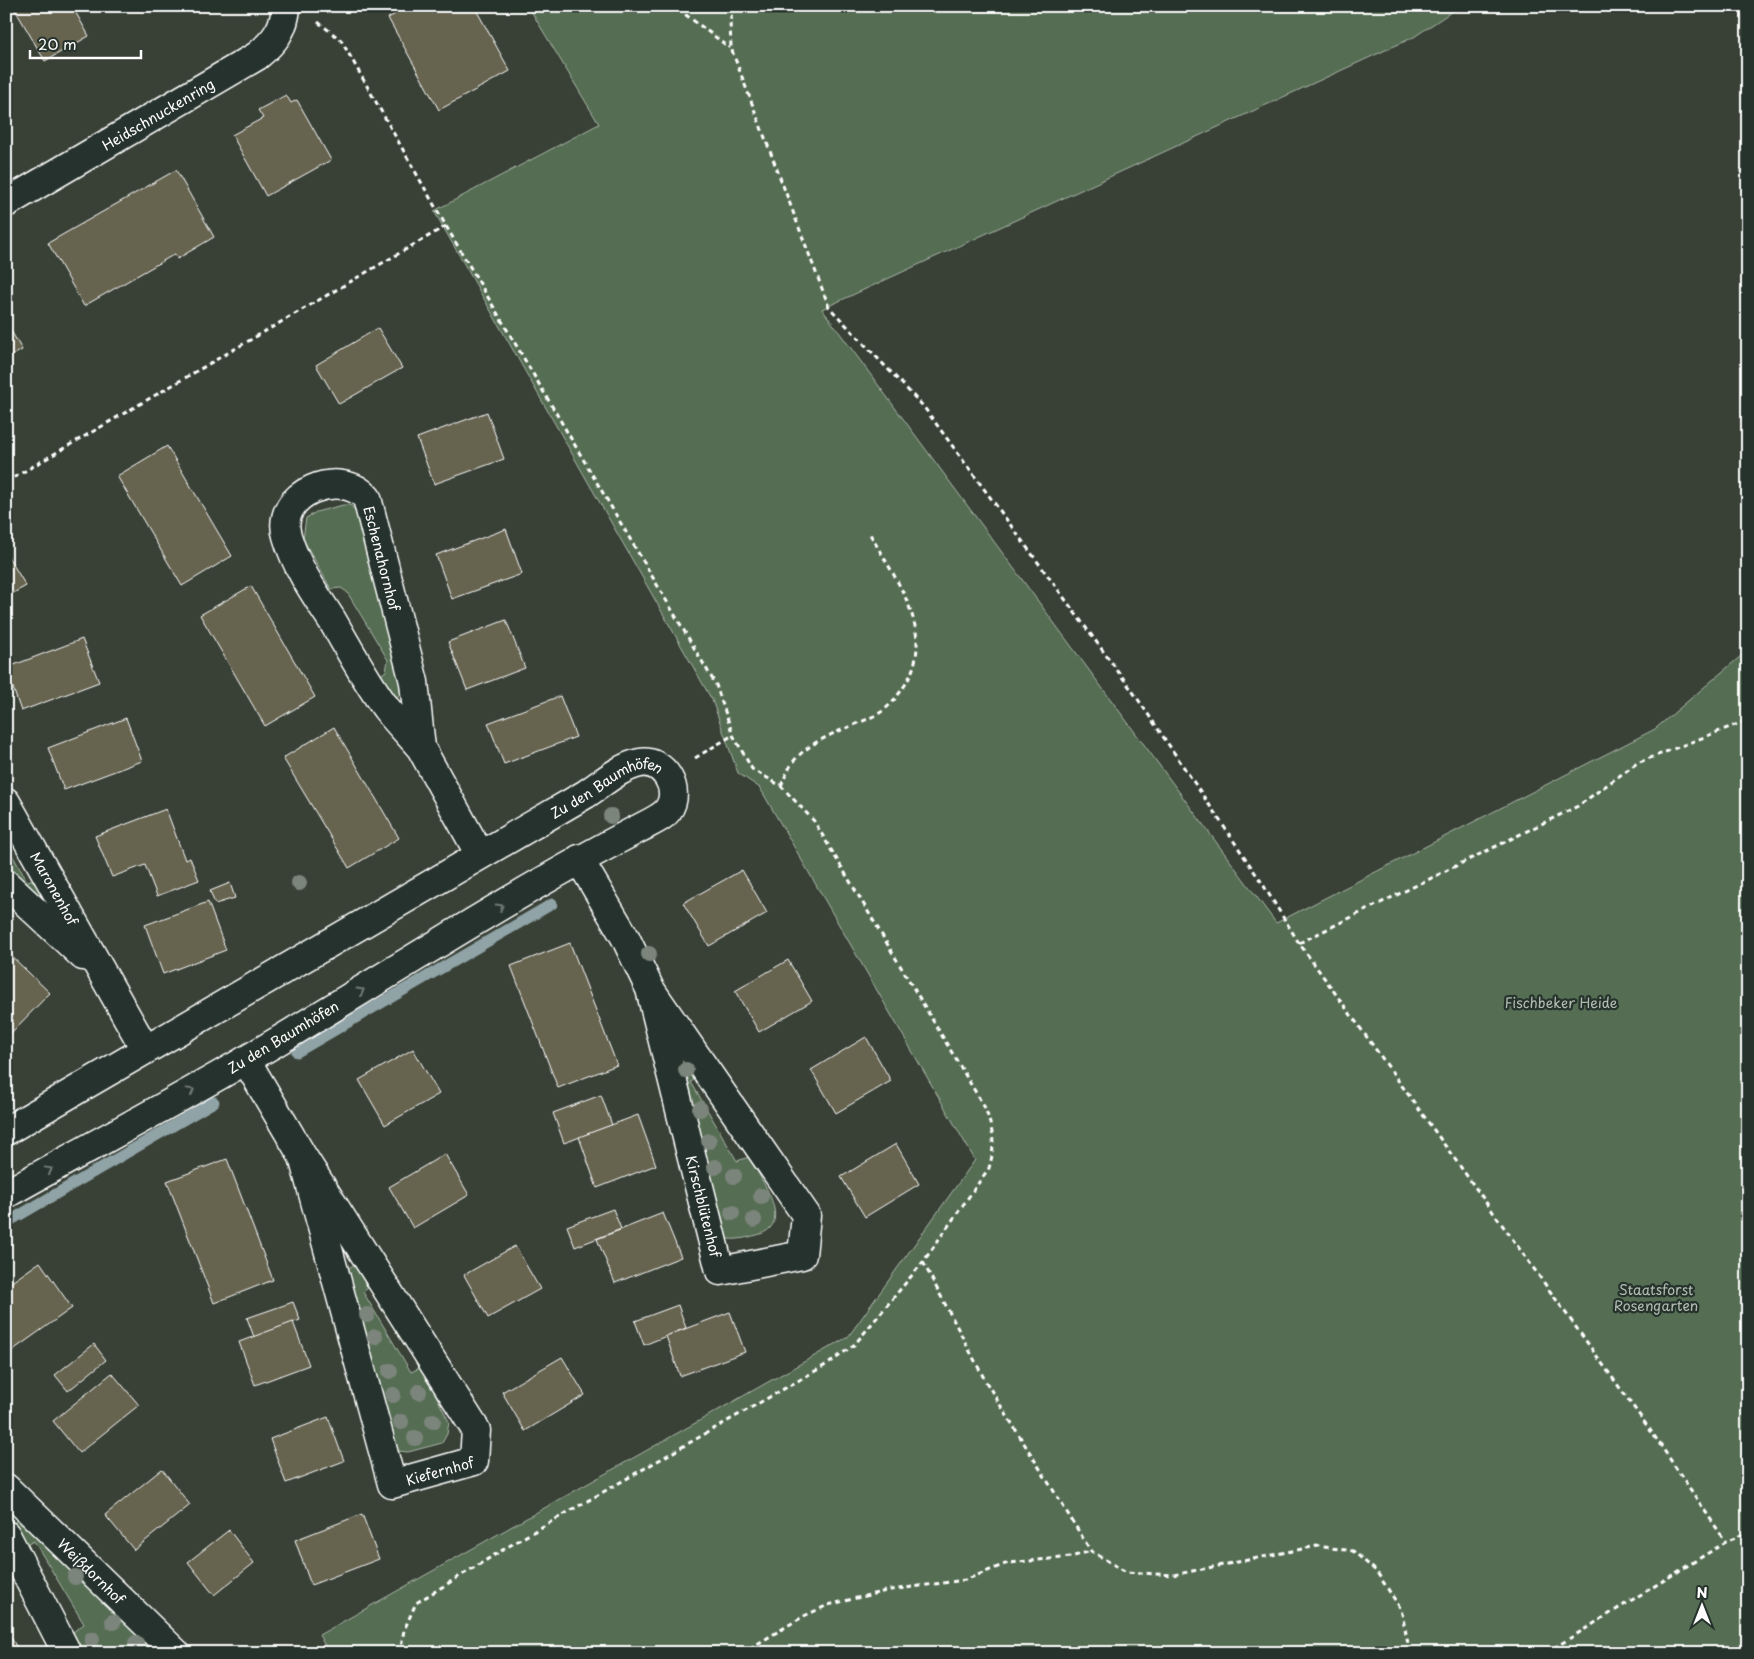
<svg xmlns="http://www.w3.org/2000/svg" width="1754" height="1659" font-family="'Playpen Sans',sans-serif">
  <style>
    .green { fill: #556d53; stroke: #aab6a9 }
    .lines { fill: none; stroke-linecap: round; stroke-linejoin: round }
    .stream { stroke: #90a3a7; stroke-width: 11 }
    .building { fill: #66634f; stroke: #fff }
    .minor-casing { stroke: #fff; stroke-width: 31 }
    .path { stroke: #fff; stroke-width: 3; stroke-dasharray: 5 4; stroke-linecap: butt }
    .minor { stroke: #26332d; stroke-width: 28 }
    .tree { fill: #7c857b }
    .oneway { stroke: #727a76 }
    .labels { text-anchor: middle; dominant-baseline: central; stroke-width: 4.5; stroke-linejoin: round; paint-order: stroke }
    .street-label { font-size: 14px; fill: #fff; stroke: #26332d }
    .park-label { font-size: 14px; fill: #b2bdb2; stroke: #26332d }
  </style>
  <rect width="100%" height="100%" fill="#394137"/>
  <filter id="ink" filterUnits="userSpaceOnUse"><feTurbulence type="fractalNoise" baseFrequency=".02" numOctaves="2"/><feDisplacementMap in="SourceGraphic" scale="10" xChannelSelector="R" yChannelSelector="G"/><feConvolveMatrix kernelMatrix="1 2 1 2 8 2 1 2 1" color-interpolation-filters="sRGB"/></filter>
  <g filter="url(#ink)">
    <g class="green">
      <polygon points="528,6 1460,6 1414,37 822,309 1276,923 1655,729 1748,650 1748,1653 329,1653 319,1635 848,1337 975,1160 760,788 738,773 712,700 434,211 599,124"/>
      <polygon points="343,505 350,505 360,515 406,688 396,698 390,697 379,676 386,671 388,660 347,592 341,588 331,589 303,539 306,518 316,512"/>
      <polygon points="6,844 27,881 35,879 52,898 47,908 6,873"/>
      <path d="M686,1052L700,1075L691,1082L737,1161L749,1157C760,1179 796,1225 757,1235C745,1238 735,1241 723,1238L674,1059Z"/>
      <polygon points="359,1262 373,1284 363,1292 411,1372 422,1367 449,1422 447,1434 442,1443 408,1452 398,1451 392,1445 345,1270"/>
      <polygon points="26,1515 148,1644 151,1653 84,1653 73,1632 84,1624 34,1541 24,1546 10,1525"/>
    </g>
    <g class="lines">
      <g class="stream">
        <polyline points="297,1052 552,904"/>
        <polyline points="6,1223 214,1102"/>
      </g>
    </g>
    <g class="building">
      <polygon points="13,6 72,6 89,36 45,61"/>
      <polygon points="393,6 474,6 510,71 439,110 388,18 397,13"/>
      <polygon points="286,95 291,103 297,100 331,160 266,196 232,135 263,118 258,110"/>
      <polygon points="176,170 214,237 177,259 175,254 84,306 48,243"/>
      <polygon points="6,322 22,350 6,359"/>
      <polygon points="378,328 402,368 339,404 316,365"/>
      <polygon points="487,412 504,459 434,484 417,438"/>
      <polygon points="167,446 232,556 182,586 117,476"/>
      <polygon points="506,529 522,574 452,599 436,555"/>
      <polygon points="6,553 26,586 6,597"/>
      <polygon points="251,586 315,697 265,726 200,615"/>
      <polygon points="506,620 525,668 467,690 448,642"/>
      <polygon points="82,639 99,682 21,711 6,668"/>
      <polygon points="560,696 576,737 504,764 488,723"/>
      <polygon points="126,718 142,761 64,790 48,748"/>
      <polygon points="334,727 399,838 349,868 283,758"/>
      <polygon points="166,809 185,860 190,858 199,880 157,896 145,865 112,877 95,836"/>
      <polygon points="742,870 767,913 709,946 683,903"/>
      <polygon points="230,883 235,898 215,904 210,891"/>
      <polygon points="208,902 226,950 163,974 145,925"/>
      <polygon points="570,943 617,1065 558,1088 511,966"/>
      <polygon points="6,951 50,993 6,1038"/>
      <polygon points="788,960 812,1001 759,1032 735,991"/>
      <polygon points="866,1037 891,1081 836,1113 811,1070"/>
      <polygon points="413,1049 439,1094 385,1125 359,1080"/>
      <polygon points="601,1095 612,1125 564,1143 553,1113"/>
      <polygon points="638,1115 656,1165 597,1188 579,1137"/>
      <polygon points="896,1144 919,1184 865,1217 841,1177"/>
      <polygon points="445,1154 469,1195 413,1228 389,1187"/>
      <polygon points="227,1159 273,1280 214,1303 167,1181"/>
      <polygon points="613,1209 621,1229 575,1247 567,1226"/>
      <polygon points="663,1213 681,1257 615,1283 597,1239"/>
      <polygon points="515,1246 540,1289 488,1318 464,1275"/>
      <polygon points="40,1262 72,1308 6,1355 6,1286"/>
      <polygon points="293,1302 300,1320 254,1337 247,1318"/>
      <polygon points="678,1305 686,1328 644,1345 635,1321"/>
      <polygon points="730,1312 745,1352 680,1376 666,1336"/>
      <polygon points="293,1322 309,1365 255,1385 239,1342"/>
      <polygon points="94,1344 106,1360 68,1391 55,1375"/>
      <polygon points="562,1357 585,1395 525,1431 502,1392"/>
      <polygon points="112,1373 139,1405 79,1453 53,1421"/>
      <polygon points="328,1417 344,1461 286,1483 270,1439"/>
      <polygon points="162,1469 190,1505 134,1550 105,1515"/>
      <polygon points="362,1514 379,1559 311,1585 295,1540"/>
      <polygon points="229,1530 254,1563 214,1595 188,1562"/>
      <polygon points="6,1629 20,1653 6,1653"/>
    </g>
    <g class="lines">
      <defs>
        <g id="minor">
          <path id="s1" d="M6,203L257,56C274,42 285,29 286,6"/>
          <path id="s2" d="M421,748C410,735 397,722 386,708C366,681 349,649 332,620C315,594 296,567 287,536C274,493 341,467 367,498L414,682L421,748L480,855"/>
          <path id="s3" d="M6,802L145,1049"/>
          <path id="s4" d="M579,859L625,937L650,989L720,1271L802,1255L806,1215L650,989"/>
          <polyline points="6,884 83,956"/>
          <path id="s5" d="M246,1060L303,1157L392,1484L474,1461L476,1430L303,1157"/>
          <path id="s6" d="M6,1131L586,794C603,783 620,767 640,763C664,759 682,790 668,810C662,818 647,824 638,829C503,899 377,983 246,1060C167,1106 86,1149 6,1194"/>
          <path id="s7" d="M6,1488L176,1653"/>
          <polyline points="6,1535 67,1653"/>
        </g>
      </defs>
      <use href="#minor" class="minor-casing"/>
      <g class="path">
        <polyline points="682,6 686,15 730,48"/>
        <polyline points="734,6 730,21 731,48 829,307 923,406 1131,689 1262,883 1299,943 1653,1434 1726,1542"/>
        <path d="M318,22L341,40L446,226L716,685L733,735L752,769L781,786L814,821L985,1108C993,1130 996,1145 989,1168L923,1262L855,1344L831,1362L519,1540L416,1603L404,1630L400,1653"/>
        <polyline points="6,482 446,226"/>
        <polyline points="695,758 733,735"/>
        <path d="M781,786C784,779 787,772 791,765C808,739 848,729 876,715C888,709 897,697 905,685C938,633 895,579 870,534"/>
        <polyline points="1299,943 1578,806 1637,763 1748,720"/>
        <polyline points="923,1262 986,1382 1091,1551 1126,1572 1173,1575 1317,1546 1353,1551 1376,1571 1401,1609 1410,1653"/>
        <polyline points="742,1653 804,1616 828,1605 890,1590 965,1580 1008,1563 1071,1557 1091,1551"/>
        <polyline points="1546,1653 1726,1542 1748,1532"/>
      </g>
      <use href="#minor" class="minor"/>
    </g>
    <g class="tree">
      <circle cx="611" cy="816" r="8"/>
      <circle cx="299" cy="883" r="8"/>
      <circle cx="649" cy="954" r="8"/>
      <circle cx="686" cy="1070" r="8"/>
      <circle cx="700" cy="1109" r="8"/>
      <circle cx="709" cy="1141" r="8"/>
      <circle cx="715" cy="1167" r="8"/>
      <circle cx="734" cy="1176" r="8"/>
      <circle cx="761" cy="1196" r="8"/>
      <circle cx="732" cy="1213" r="8"/>
      <circle cx="754" cy="1220" r="8"/>
      <circle cx="367" cy="1315" r="8"/>
      <circle cx="375" cy="1337" r="8"/>
      <circle cx="390" cy="1371" r="8"/>
      <circle cx="419" cy="1392" r="8"/>
      <circle cx="393" cy="1395" r="8"/>
      <circle cx="433" cy="1421" r="8"/>
      <circle cx="401" cy="1422" r="8"/>
      <circle cx="415" cy="1438" r="8"/>
      <circle cx="75" cy="1577" r="8"/>
      <circle cx="113" cy="1622" r="8"/>
      <circle cx="92" cy="1639" r="8"/>
      <circle cx="136" cy="1643" r="8"/>
    </g>
    <defs><path id="oneway-chevron" d="M-2-3.5L2.5 0L-2 3.5" fill="none" stroke-width="1.6" stroke-linecap="round" stroke-linejoin="round" transform="scale(1.25)"/></defs>
    <g class="oneway">
      <use href="#oneway-chevron" transform="translate(500 907) rotate(-31)"/>
      <use href="#oneway-chevron" transform="translate(361 991) rotate(-31)"/>
      <use href="#oneway-chevron" transform="translate(191 1091) rotate(-29)"/>
      <use href="#oneway-chevron" transform="translate(49 1170) rotate(-29)"/>
    </g>
  </g>
  <g class="labels">
    <g class="street-label">
      <text stroke="none"><textPath href="#s1" startOffset="176">Heidschnuckenring</textPath></text>
      <text stroke="none"><textPath href="#s2" startOffset="432">Eschenahornhof</textPath></text>
      <text stroke="none"><textPath href="#s6" startOffset="694">Zu den Baumhöfen</textPath></text>
      <text stroke="none"><textPath href="#s3" startOffset="99">Maronenhof</textPath></text>
      <text transform="translate(283 1037) rotate(-31)">Zu den Baumhöfen</text>
      <text stroke="none"><textPath href="#s4" startOffset="372">Kirschblütenhof</textPath></text>
      <text stroke="none"><textPath href="#s5" startOffset="501">Kiefernhof</textPath></text>
      <text stroke="none"><textPath href="#s7" startOffset="119">Weißdornhof</textPath></text>
    </g>
    <g class="park-label">
      <text x="1561" y="1002">Fischbeker Heide</text>
      <text x="1656" y="1289">Staatsforst<tspan x="1656" dy="16">Rosengarten</tspan></text>
    </g>
  </g>
  <rect width="1754" height="1659" fill="none" stroke="#26332d" stroke-width="25"/>
  <rect x="12" y="12" width="1729" height="1634" fill="none" stroke="#fff" stroke-width="2" filter="url(#ink)"/>
  <g transform="translate(1702 1606)" stroke="#26332d" stroke-width="4" paint-order="stroke">
  <path d="M0-4L9 19L0 12L-9 19Z" fill="#ffffff"/>
  <text y="-8" font-size="14" font-weight="bold" text-anchor="middle" fill="#ffffff">N</text>
  </g>
  <path d="M30 50v8h111v-8" fill="none" stroke="#ffffff" stroke-width="2.5"/>
  <text x="38" y="50" font-size="15" fill="#ffffff" stroke="#26332d" stroke-width="4" paint-order="stroke">20 m</text>
</svg>
